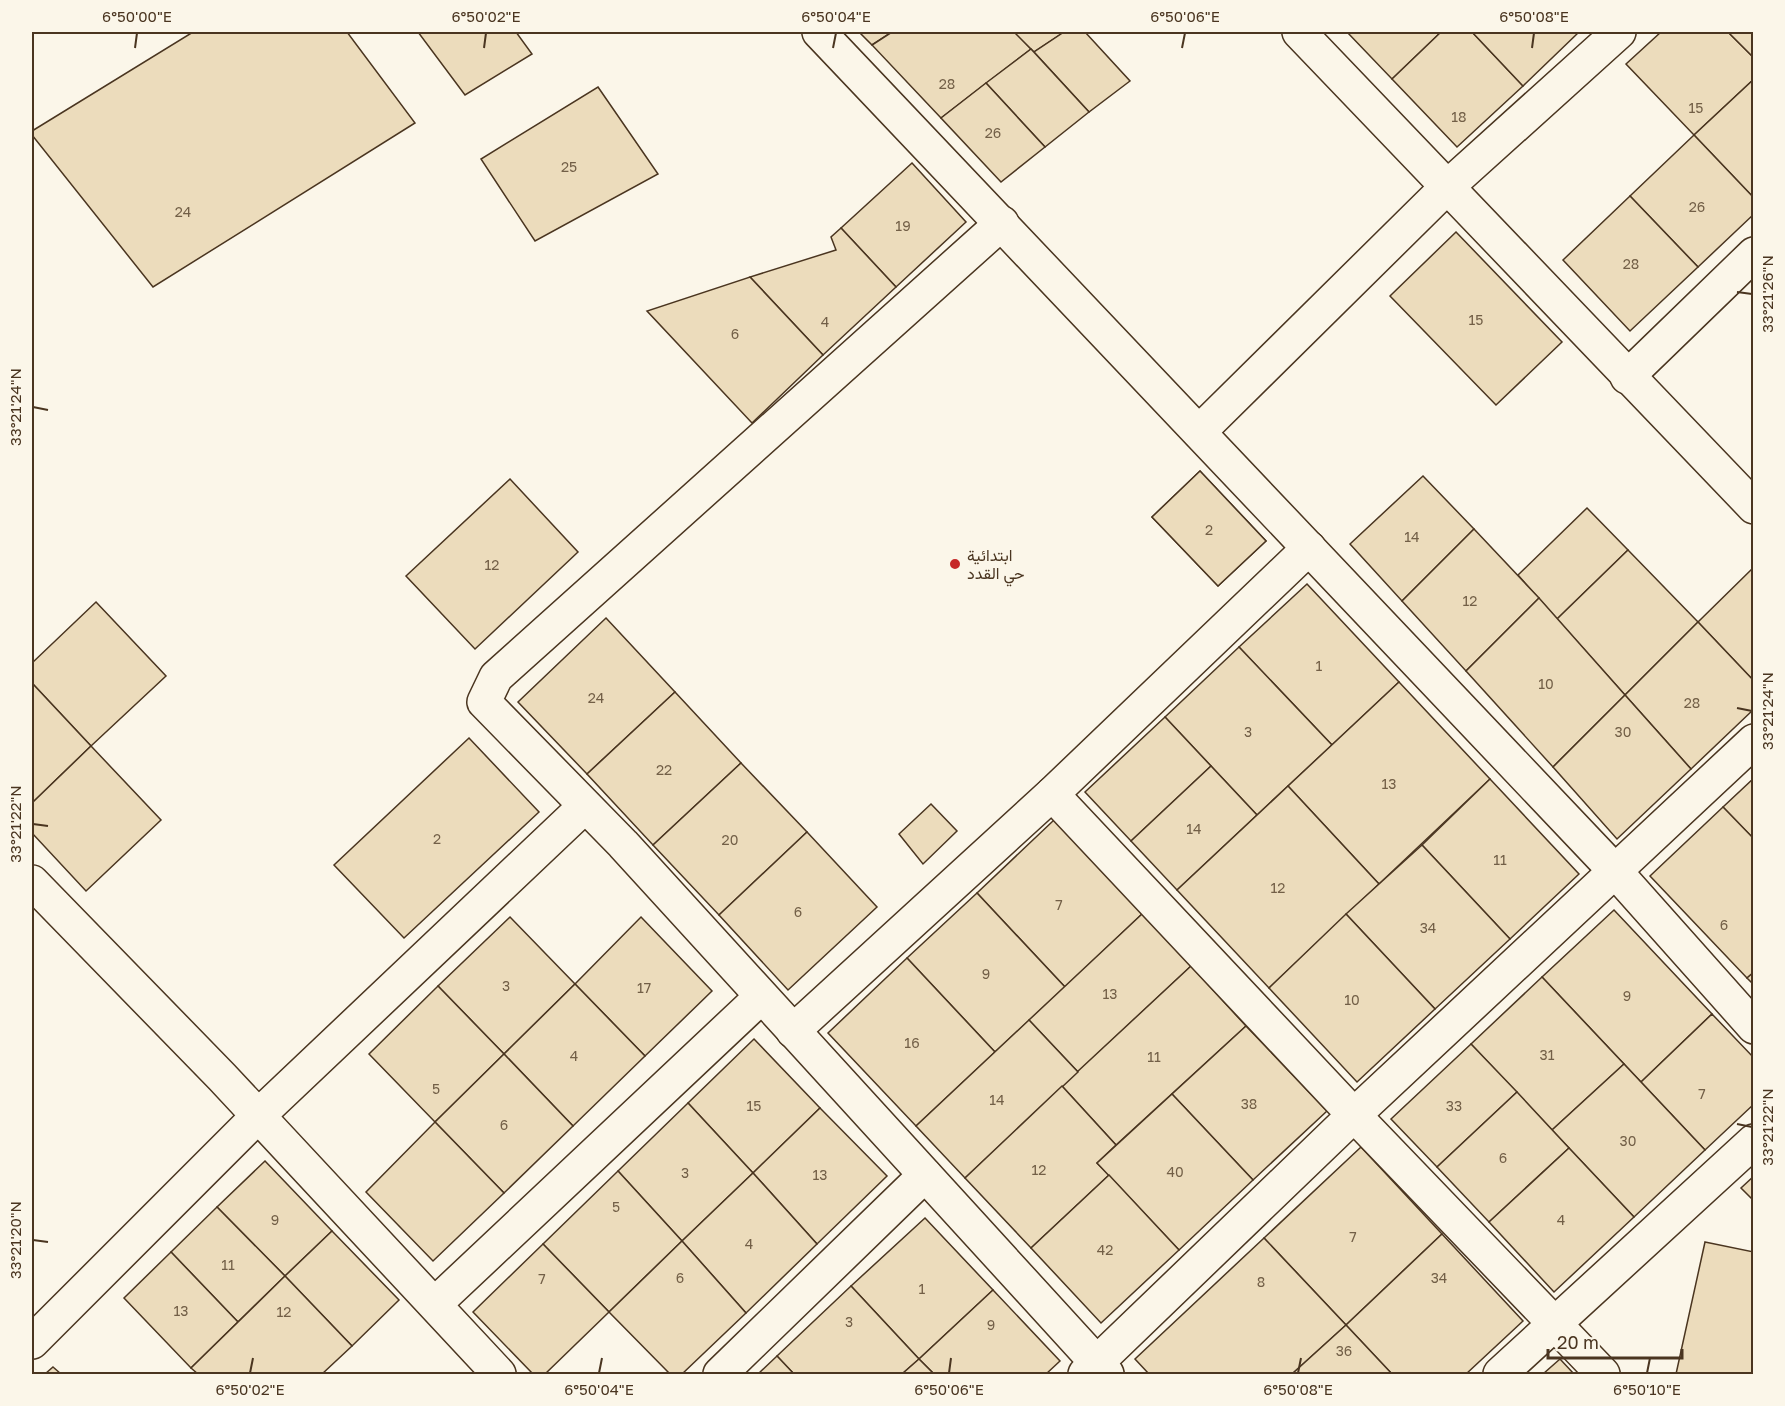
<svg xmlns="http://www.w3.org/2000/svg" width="1785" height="1406" font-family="'Golos Text',Vazirmatn,sans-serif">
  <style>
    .building { fill: #ecdcbc; stroke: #4a3520; stroke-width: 1.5 }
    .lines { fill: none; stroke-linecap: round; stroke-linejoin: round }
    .street-casing { stroke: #4a3520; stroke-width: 36 }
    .street { stroke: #fbf6e9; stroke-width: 33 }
    .ticks { fill: none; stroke: #4a3520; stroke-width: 2 }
    .poi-dot { fill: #c62828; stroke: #fbf6e9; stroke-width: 2 }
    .labels { text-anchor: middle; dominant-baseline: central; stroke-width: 4.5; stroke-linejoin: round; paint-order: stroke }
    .number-label { font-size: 14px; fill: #725f47 }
    .poi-label { font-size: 16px; fill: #4a3520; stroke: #fbf6e9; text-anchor: start }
    .neatline { fill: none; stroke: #4a3520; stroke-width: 2 }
    .ticks-label { font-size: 15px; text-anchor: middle; fill: #4a3520 }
  </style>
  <rect width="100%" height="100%" fill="#fbf6e9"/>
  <g class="building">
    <polygon points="193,32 347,32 415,123 153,287 32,135 32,131"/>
    <polygon points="418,32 516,32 532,54 465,95"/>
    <polygon points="859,32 892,32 872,45"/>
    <polygon points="892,32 1015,32 1031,49 941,118 872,45"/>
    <polygon points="1014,32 1064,32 1034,52"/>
    <polygon points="1064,32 1085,32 1130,81 1089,112 1034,52"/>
    <polygon points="1347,32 1441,32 1392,79"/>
    <polygon points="1441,32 1472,32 1523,86 1457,147 1392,79"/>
    <polygon points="1472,32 1579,32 1523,86"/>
    <polygon points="1661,32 1728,32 1754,58 1754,79 1694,135 1626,64"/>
    <polygon points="1728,32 1754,32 1754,58"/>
    <polygon points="1031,49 1089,112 1045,147 986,83"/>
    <polygon points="1754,79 1754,198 1694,135"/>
    <polygon points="986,83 1045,147 1001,182 941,118"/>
    <polygon points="598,87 658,174 535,241 481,159"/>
    <polygon points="1694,135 1754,198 1754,214 1698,267 1630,196"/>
    <polygon points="912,163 966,222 896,287 841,228"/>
    <polygon points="1630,196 1698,267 1630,331 1563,260"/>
    <polygon points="841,228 896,287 823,355 750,277 836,250 831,237"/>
    <polygon points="1456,232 1562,342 1496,405 1390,296"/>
    <polygon points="750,277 823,355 752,423 647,311"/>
    <polygon points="1200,471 1266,541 1218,586 1152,517"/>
    <polygon points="1200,471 1266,541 1218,586 1152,517"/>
    <polygon points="1423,476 1474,529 1402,601 1350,544"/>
    <polygon points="510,479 578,552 475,649 406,576"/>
    <polygon points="1587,508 1628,550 1557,619 1518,575"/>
    <polygon points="1474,529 1539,598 1466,671 1402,601"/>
    <polygon points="1628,550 1698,622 1625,695 1557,619"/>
    <polygon points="1754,567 1754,681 1698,622"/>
    <polygon points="1307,584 1399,682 1332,745 1239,647"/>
    <polygon points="1539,598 1625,695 1553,767 1466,671"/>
    <polygon points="96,602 166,676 91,746 32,683 32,663"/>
    <polygon points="606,618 675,692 587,774 518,702"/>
    <polygon points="1698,622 1754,681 1754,709 1691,769 1625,695"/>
    <polygon points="1239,647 1332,745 1257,815 1165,717"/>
    <polygon points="1399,682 1490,779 1379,884 1288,786"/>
    <polygon points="32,683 91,746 32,803"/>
    <polygon points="675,692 741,763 653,845 587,774"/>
    <polygon points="1625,695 1691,769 1617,839 1553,767"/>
    <polygon points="1165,717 1211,766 1131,841 1085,792"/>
    <polygon points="469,738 539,812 404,938 334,865"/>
    <polygon points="91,746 161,820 86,891 32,833 32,803"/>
    <polygon points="741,763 807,832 719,915 653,845"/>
    <polygon points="1211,766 1257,815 1177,890 1131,841"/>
    <polygon points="1754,778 1754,839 1723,807"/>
    <polygon points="1490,779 1579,874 1510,939 1422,845"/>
    <polygon points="1288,786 1379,884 1269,988 1177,890"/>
    <polygon points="931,804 957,831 923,864 899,834"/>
    <polygon points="1723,807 1754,839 1754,972 1747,978 1650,876"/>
    <polygon points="1054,820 1142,914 1065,987 977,893"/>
    <polygon points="807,832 877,907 788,990 719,915"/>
    <polygon points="1422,845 1510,939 1435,1009 1346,914"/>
    <polygon points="977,893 1065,987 995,1052 907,958"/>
    <polygon points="1614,910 1712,1014 1641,1082 1542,977"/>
    <polygon points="1142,914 1191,966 1078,1072 1029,1020"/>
    <polygon points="1346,914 1435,1009 1357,1082 1269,988"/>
    <polygon points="510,917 575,984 504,1054 438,986"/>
    <polygon points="641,917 712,991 645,1056 575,984"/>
    <polygon points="907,958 995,1052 916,1126 828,1033"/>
    <polygon points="1191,966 1246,1026 1116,1145 1062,1086"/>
    <polygon points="1754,972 1754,985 1747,978"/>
    <polygon points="1542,977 1624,1064 1552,1130 1471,1044"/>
    <polygon points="575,984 645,1056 573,1126 504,1054"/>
    <polygon points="438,986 504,1054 435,1122 369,1054"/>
    <polygon points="1712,1014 1754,1058 1754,1104 1705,1150 1641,1082"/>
    <polygon points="1029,1020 1078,1072 965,1178 916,1126"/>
    <polygon points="1246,1026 1327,1111 1253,1180 1172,1094"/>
    <polygon points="754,1039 820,1108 753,1173 688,1103"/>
    <polygon points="1471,1044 1517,1092 1437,1167 1391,1119"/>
    <polygon points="504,1054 573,1126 504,1193 435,1122"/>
    <polygon points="1624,1064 1705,1150 1634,1217 1552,1130"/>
    <polygon points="1062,1086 1116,1145 1097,1163 1109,1175 1031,1248 965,1178"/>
    <polygon points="1517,1092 1569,1148 1489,1222 1437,1167"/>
    <polygon points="1172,1094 1253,1180 1179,1250 1097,1163"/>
    <polygon points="688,1103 753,1173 682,1241 618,1171"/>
    <polygon points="820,1108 887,1176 817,1244 753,1173"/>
    <polygon points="435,1122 504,1193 433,1261 366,1192"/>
    <polygon points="1361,1147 1442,1234 1346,1325 1264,1238"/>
    <polygon points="1569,1148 1634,1217 1554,1292 1489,1222"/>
    <polygon points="265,1161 332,1231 285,1276 217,1207"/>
    <polygon points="618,1171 682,1241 609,1312 543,1244"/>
    <polygon points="753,1173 817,1244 746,1313 682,1241"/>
    <polygon points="1109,1175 1179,1250 1101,1323 1031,1248"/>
    <polygon points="1754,1176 1754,1201 1741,1188"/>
    <polygon points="217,1207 285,1276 238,1322 171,1252"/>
    <polygon points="925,1218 993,1290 919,1359 851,1286"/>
    <polygon points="332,1231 399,1300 352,1346 285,1276"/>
    <polygon points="1442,1234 1523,1321 1466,1374 1392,1374 1346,1325"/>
    <polygon points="1264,1238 1346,1325 1292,1374 1149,1374 1135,1359"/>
    <polygon points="682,1241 746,1313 682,1374 670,1374 609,1312"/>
    <polygon points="1705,1242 1754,1252 1754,1374 1676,1374"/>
    <polygon points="543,1244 609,1312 545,1374 533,1374 473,1312"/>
    <polygon points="171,1252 238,1322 191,1368 124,1298"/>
    <polygon points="285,1276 352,1346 322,1374 198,1374 191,1368"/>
    <polygon points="851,1286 919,1359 902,1374 794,1374 777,1356"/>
    <polygon points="993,1290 1060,1361 1046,1374 934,1374 919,1359"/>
    <polygon points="1346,1325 1392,1374 1292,1374"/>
    <polygon points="777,1356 794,1374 758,1374"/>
    <polygon points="919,1359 934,1374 902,1374"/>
    <polygon points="1560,1359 1574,1374 1543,1374"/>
    <polygon points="53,1367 61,1374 45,1374"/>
  </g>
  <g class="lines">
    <defs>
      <g id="street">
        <polyline points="819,32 1615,871 1754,1027"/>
        <polyline points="1299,32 1754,507"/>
        <polyline points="1002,223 496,677 484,702 623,844 1107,1374"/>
        <polyline points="1627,377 1754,254"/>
        <polyline points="1199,432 1446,188 1619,32"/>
        <polyline points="1052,794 1354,1115 1603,1374"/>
        <polyline points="32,882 222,1077 499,1374"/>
        <polyline points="793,1031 1052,794 1309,548"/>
        <polyline points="435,1304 761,997"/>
        <polyline points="32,1342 258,1116 585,806"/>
        <polyline points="720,1374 925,1175"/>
        <polyline points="1085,1374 1354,1115 1754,741"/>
        <polyline points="1500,1374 1754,1141"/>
      </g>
    </defs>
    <use href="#street" class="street-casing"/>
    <use href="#street" class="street"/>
  </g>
  <path class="ticks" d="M135,48L137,33M484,48L486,33M833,48L836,33M1182,48L1185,33M1532,48L1534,33M1737,292L1752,294M33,407L48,410M1737,708L1752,711M33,824L48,826M1737,1124L1752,1127M33,1240L48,1242M250,1373L253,1358M599,1373L602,1358M949,1373L951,1358M1298,1373L1301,1358M1647,1373L1650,1358"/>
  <circle class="poi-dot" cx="955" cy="564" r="6"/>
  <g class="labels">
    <g class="number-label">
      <text x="947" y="83">28</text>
      <text x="1696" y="107">15</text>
      <text x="1459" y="116">18</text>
      <text x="993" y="132">26</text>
      <text x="569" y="166">25</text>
      <text x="1697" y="206">26</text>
      <text x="183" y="211">24</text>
      <text x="903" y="225">19</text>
      <text x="1631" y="263">28</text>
      <text x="1476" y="319">15</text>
      <text x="825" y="321">4</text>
      <text x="735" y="333">6</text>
      <text x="1209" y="529">2</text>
      <text x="1412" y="536">14</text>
      <text x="492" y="564">12</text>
      <text x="1470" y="600">12</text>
      <text x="1319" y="665">1</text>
      <text x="1546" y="683">10</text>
      <text x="596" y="697">24</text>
      <text x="1692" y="702">28</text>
      <text x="1248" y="731">3</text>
      <text x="1623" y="731">30</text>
      <text x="664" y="769">22</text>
      <text x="1389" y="783">13</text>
      <text x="1194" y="828">14</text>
      <text x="437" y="838">2</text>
      <text x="730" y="839">20</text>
      <text x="1500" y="859">11</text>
      <text x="1278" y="887">12</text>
      <text x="1059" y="904">7</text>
      <text x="798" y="911">6</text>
      <text x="1724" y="924">6</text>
      <text x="1428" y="927">34</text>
      <text x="986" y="973">9</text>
      <text x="506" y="985">3</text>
      <text x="644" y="987">17</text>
      <text x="1110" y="993">13</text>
      <text x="1627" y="995">9</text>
      <text x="1352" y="999">10</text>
      <text x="912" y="1042">16</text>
      <text x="1547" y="1054">31</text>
      <text x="574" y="1055">4</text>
      <text x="1154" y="1056">11</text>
      <text x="436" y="1088">5</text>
      <text x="1702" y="1093">7</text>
      <text x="997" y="1099">14</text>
      <text x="1249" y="1103">38</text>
      <text x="754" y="1105">15</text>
      <text x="1454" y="1105">33</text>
      <text x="504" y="1124">6</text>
      <text x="1628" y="1140">30</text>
      <text x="1503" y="1157">6</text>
      <text x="1039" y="1169">12</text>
      <text x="1175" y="1171">40</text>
      <text x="685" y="1172">3</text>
      <text x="820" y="1174">13</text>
      <text x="616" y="1206">5</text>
      <text x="275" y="1219">9</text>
      <text x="1561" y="1219">4</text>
      <text x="1353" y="1236">7</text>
      <text x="749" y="1243">4</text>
      <text x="1105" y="1249">42</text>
      <text x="228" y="1264">11</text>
      <text x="680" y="1277">6</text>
      <text x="1439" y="1277">34</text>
      <text x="542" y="1278">7</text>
      <text x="1261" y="1281">8</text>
      <text x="922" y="1288">1</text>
      <text x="181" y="1310">13</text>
      <text x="284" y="1311">12</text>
      <text x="849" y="1321">3</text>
      <text x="991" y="1324">9</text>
      <text x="1344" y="1350">36</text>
    </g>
    <g class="poi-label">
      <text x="967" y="555">ابتدائية<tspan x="967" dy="18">حي القدد</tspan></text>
    </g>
  </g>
  <rect width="1785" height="1406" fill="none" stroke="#fbf6e9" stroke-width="66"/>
  <path d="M1548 1349v9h134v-9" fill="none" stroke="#4a3520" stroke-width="3"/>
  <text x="1557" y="1349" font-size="18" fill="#4a3520" stroke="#fbf6e9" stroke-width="4.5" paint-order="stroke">20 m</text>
  <rect x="33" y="33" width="1719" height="1340" class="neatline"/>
  <g class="ticks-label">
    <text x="137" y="22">6°50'00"E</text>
    <text x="486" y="22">6°50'02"E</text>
    <text x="836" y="22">6°50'04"E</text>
    <text x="1185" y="22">6°50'06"E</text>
    <text x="1534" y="22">6°50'08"E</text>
    <text transform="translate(1768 294) rotate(-90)" y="5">33°21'26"N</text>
    <text transform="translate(16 407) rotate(-90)" y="5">33°21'24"N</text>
    <text transform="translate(1768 711) rotate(-90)" y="5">33°21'24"N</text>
    <text transform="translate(16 824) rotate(-90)" y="5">33°21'22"N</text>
    <text transform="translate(1768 1127) rotate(-90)" y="5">33°21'22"N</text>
    <text transform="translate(16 1240) rotate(-90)" y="5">33°21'20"N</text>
    <text x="250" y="1395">6°50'02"E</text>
    <text x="599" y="1395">6°50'04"E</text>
    <text x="949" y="1395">6°50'06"E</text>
    <text x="1298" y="1395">6°50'08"E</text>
    <text x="1647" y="1395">6°50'10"E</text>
  </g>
</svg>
